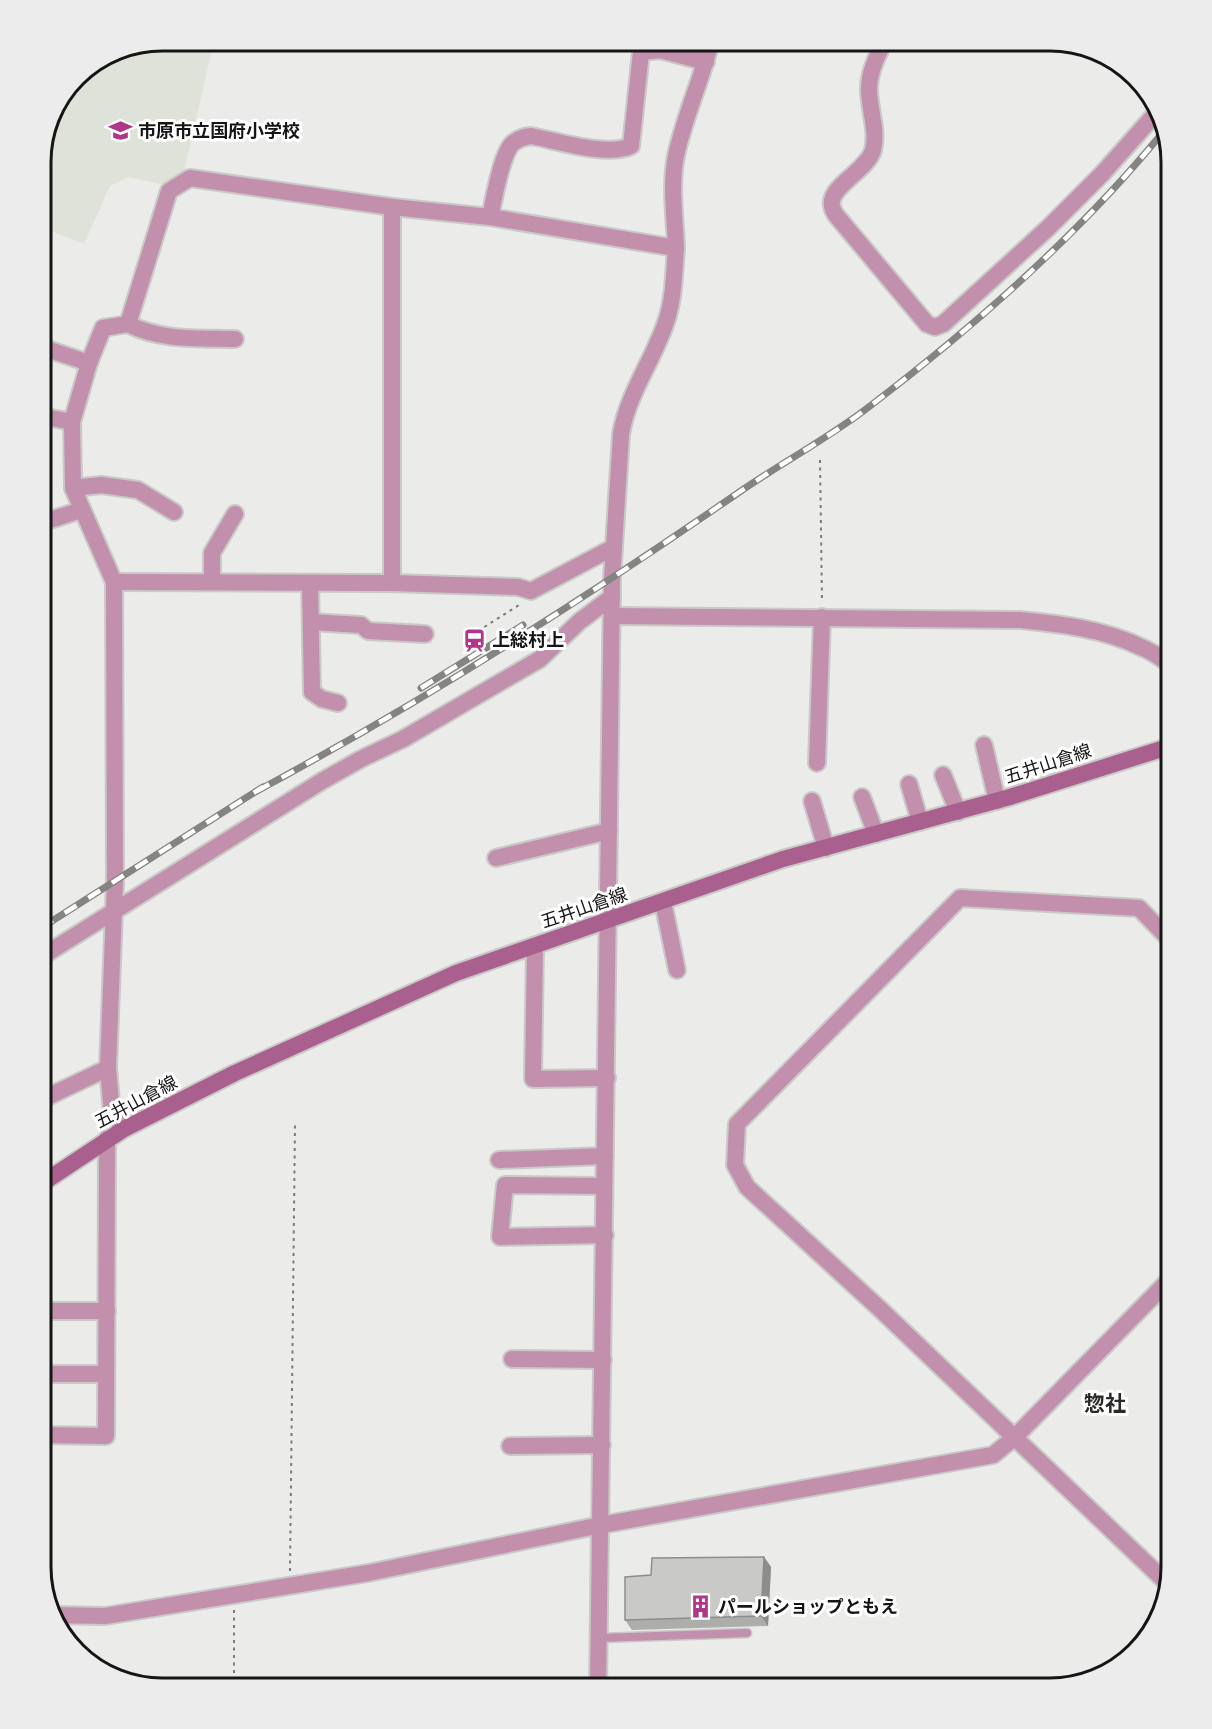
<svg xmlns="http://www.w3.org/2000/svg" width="1212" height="1729" font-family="'Fira Sans Condensed','Noto Sans JP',sans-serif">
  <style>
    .built { fill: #dfe2d8 }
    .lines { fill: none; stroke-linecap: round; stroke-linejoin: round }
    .service-casing { stroke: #c9cac7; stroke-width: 11 }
    .minor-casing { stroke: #c9cac7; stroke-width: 20 }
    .tertiary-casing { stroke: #c9cac7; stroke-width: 20 }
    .secondary-casing { stroke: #c9cac7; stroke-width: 20 }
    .path { stroke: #797a78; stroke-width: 2; stroke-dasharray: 3 4.5; stroke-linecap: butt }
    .service { stroke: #c28fad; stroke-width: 8 }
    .minor { stroke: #c28fad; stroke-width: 16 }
    .tertiary { stroke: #c28fad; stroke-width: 16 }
    .secondary { stroke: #aa608e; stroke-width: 16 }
    .rail-casing { stroke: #848583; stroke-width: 7 }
    .rail { stroke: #fff; stroke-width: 4.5; stroke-dasharray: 14; stroke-linecap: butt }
    .wall { fill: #adaeab }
    .shaded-wall { fill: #8d8d8b }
    .building { fill: #c9cac7; stroke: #8d8d8b; stroke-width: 1.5 }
    .labels { text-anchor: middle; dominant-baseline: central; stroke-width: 6; stroke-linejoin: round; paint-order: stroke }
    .poi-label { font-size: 18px; font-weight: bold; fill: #141514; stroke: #fff; text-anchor: start }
    .street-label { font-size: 18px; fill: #141514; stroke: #fff }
    .quarter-label { font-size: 21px; font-weight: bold; fill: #292a27; stroke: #fff }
    .rim { fill: none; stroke: #141514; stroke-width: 3 }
  </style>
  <rect width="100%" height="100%" fill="#ebece9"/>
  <polygon class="built" points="162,41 214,41 184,172 165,185 128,177 110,186 84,244 41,227 41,154 53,109 82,71 116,50"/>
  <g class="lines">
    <defs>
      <g id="service">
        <polyline points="41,956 45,994"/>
        <polyline points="599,1638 747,1633"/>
      </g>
      <g id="minor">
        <path d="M885,41C877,55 869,73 869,89C869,109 878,131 873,150C868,169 834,184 832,201C831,205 833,210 835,214L927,324L935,327L943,324L1048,228L1102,174L1158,111"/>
        <path d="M490,217C494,200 501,154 513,143C519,138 524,137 531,136C558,141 606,157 631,146L641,52L660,50L706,62"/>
        <path d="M128,324C161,341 199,338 235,339"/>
        <polyline points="41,347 89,363"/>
        <polyline points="41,416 72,422"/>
        <polyline points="73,488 101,485 138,490 174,512"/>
        <polyline points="41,523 81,510"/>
        <polyline points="114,582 392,583 518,587 531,591 614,547"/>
        <polyline points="212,582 212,553 235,514"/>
        <polyline points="310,583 312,692 322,699 338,703"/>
        <polyline points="392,583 392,207"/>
        <polyline points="311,622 361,625 368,631 425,634"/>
        <polyline points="984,745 997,801"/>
        <polyline points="817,763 822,617"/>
        <polyline points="943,775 958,812"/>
        <polyline points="909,784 920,822"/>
        <polyline points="862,797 876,834"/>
        <polyline points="812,801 826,848"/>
        <polyline points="496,858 609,831"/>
        <polyline points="663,902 677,970"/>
        <polyline points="535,946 533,1079 607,1078"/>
        <polyline points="41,957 322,781 361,759 403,739 540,659 580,621 612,597"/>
        <polyline points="41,1100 108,1068"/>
        <path d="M124,1129L112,1114L108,1068L115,882L114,582L73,488L72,422L89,363L103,328L128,324L169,191L190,178L392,207L490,217L676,248C675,219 670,185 676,156C684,117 702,79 711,41"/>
        <polyline points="499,1160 605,1156"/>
        <polyline points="604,1186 505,1185 500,1237 605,1235"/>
        <polyline points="41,1311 107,1311"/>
        <polyline points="512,1359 603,1360"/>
        <polyline points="41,1374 106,1374"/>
        <polyline points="41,1435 106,1436 107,1139"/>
        <polyline points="510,1446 602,1445"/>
        <polyline points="1167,1583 880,1309 747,1187 735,1165 737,1124 960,898 1139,908 1171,941"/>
        <polyline points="53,1615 105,1616 368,1573 601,1525 993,1455 1014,1438 1171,1278"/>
      </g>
      <g id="tertiary">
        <path d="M613,616L1020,620C1061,624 1105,629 1143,648C1153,652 1162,659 1171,665"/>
        <path d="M598,1688L612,579L621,434C628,393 653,361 666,322C674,299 674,273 676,248"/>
      </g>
      <polyline id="secondary" points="41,1184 124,1129 235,1073 456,973 783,859 1010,797 1171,746"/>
    </defs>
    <use href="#service" class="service-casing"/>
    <use href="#minor" class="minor-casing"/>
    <use href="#tertiary" class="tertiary-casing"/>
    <use href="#secondary" class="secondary-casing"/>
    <g class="path">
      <polyline points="820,460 822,601"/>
      <polyline points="478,631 519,605"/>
      <polyline points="290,1571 295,1124"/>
      <polyline points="234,1688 234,1610"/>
    </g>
    <use href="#service" class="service"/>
    <use href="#minor" class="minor"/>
    <use href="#tertiary" class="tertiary"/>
    <use href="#secondary" class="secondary"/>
    <defs>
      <g id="rail">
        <polyline points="421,688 523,625"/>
        <path d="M257,791C424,701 583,600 738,493C781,463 829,438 870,406C976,325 1079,235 1163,132"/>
        <polyline points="41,928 263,787"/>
      </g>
    </defs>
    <use href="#rail" class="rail-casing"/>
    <use href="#rail" class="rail"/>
  </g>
  <polygon class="wall" points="764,1557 771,1567 768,1626 632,1630 625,1620"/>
  <polygon class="shaded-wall" points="764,1557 771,1567 768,1626 761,1616"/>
  <polygon class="building" points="764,1557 761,1616 625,1620 625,1577 651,1575 652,1558"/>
  <defs>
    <symbol id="school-bare" viewBox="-9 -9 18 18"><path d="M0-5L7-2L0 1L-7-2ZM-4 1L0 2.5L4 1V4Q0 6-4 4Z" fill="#b03689" stroke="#fff" stroke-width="2.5" paint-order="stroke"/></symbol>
    <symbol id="station-bare" viewBox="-9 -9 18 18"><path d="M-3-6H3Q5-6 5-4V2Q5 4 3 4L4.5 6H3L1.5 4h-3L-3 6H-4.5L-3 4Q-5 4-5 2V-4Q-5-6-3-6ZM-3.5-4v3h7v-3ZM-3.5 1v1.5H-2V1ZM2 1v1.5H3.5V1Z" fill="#b03689" stroke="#fff" stroke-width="2.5" paint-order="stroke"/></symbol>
    <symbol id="building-bare" viewBox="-9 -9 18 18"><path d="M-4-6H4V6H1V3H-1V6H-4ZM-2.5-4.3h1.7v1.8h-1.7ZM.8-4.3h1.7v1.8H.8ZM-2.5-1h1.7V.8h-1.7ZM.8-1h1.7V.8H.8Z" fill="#b03689" stroke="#fff" stroke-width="2.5" paint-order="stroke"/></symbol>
  </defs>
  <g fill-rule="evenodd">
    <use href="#school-bare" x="104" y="114" width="33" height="33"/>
    <use href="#station-bare" x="458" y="624" width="33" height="33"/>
    <use href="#building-bare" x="684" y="1590" width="33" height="33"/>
  </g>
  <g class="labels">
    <g class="poi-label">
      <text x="138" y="131">市原市立国府小学校</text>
      <text x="492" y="640">上総村上</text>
      <text x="718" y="1607">パールショップともえ</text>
    </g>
    <g class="street-label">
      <text transform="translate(1048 764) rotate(-18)">五井山倉線</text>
      <text transform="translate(584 908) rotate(-19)">五井山倉線</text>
      <text transform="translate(136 1102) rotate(-28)">五井山倉線</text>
    </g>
    <g class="quarter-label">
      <text x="1105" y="1404">惣社</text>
    </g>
  </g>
  <path d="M0 0H1212V1729H0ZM162 51H1050A111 111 0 0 1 1161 162V1567A111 111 0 0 1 1050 1678H162A111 111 0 0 1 51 1567V162A111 111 0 0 1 162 51Z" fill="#ececec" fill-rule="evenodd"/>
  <path class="rim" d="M162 51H1050A111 111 0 0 1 1161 162V1567A111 111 0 0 1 1050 1678H162A111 111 0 0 1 51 1567V162A111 111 0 0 1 162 51Z"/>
</svg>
